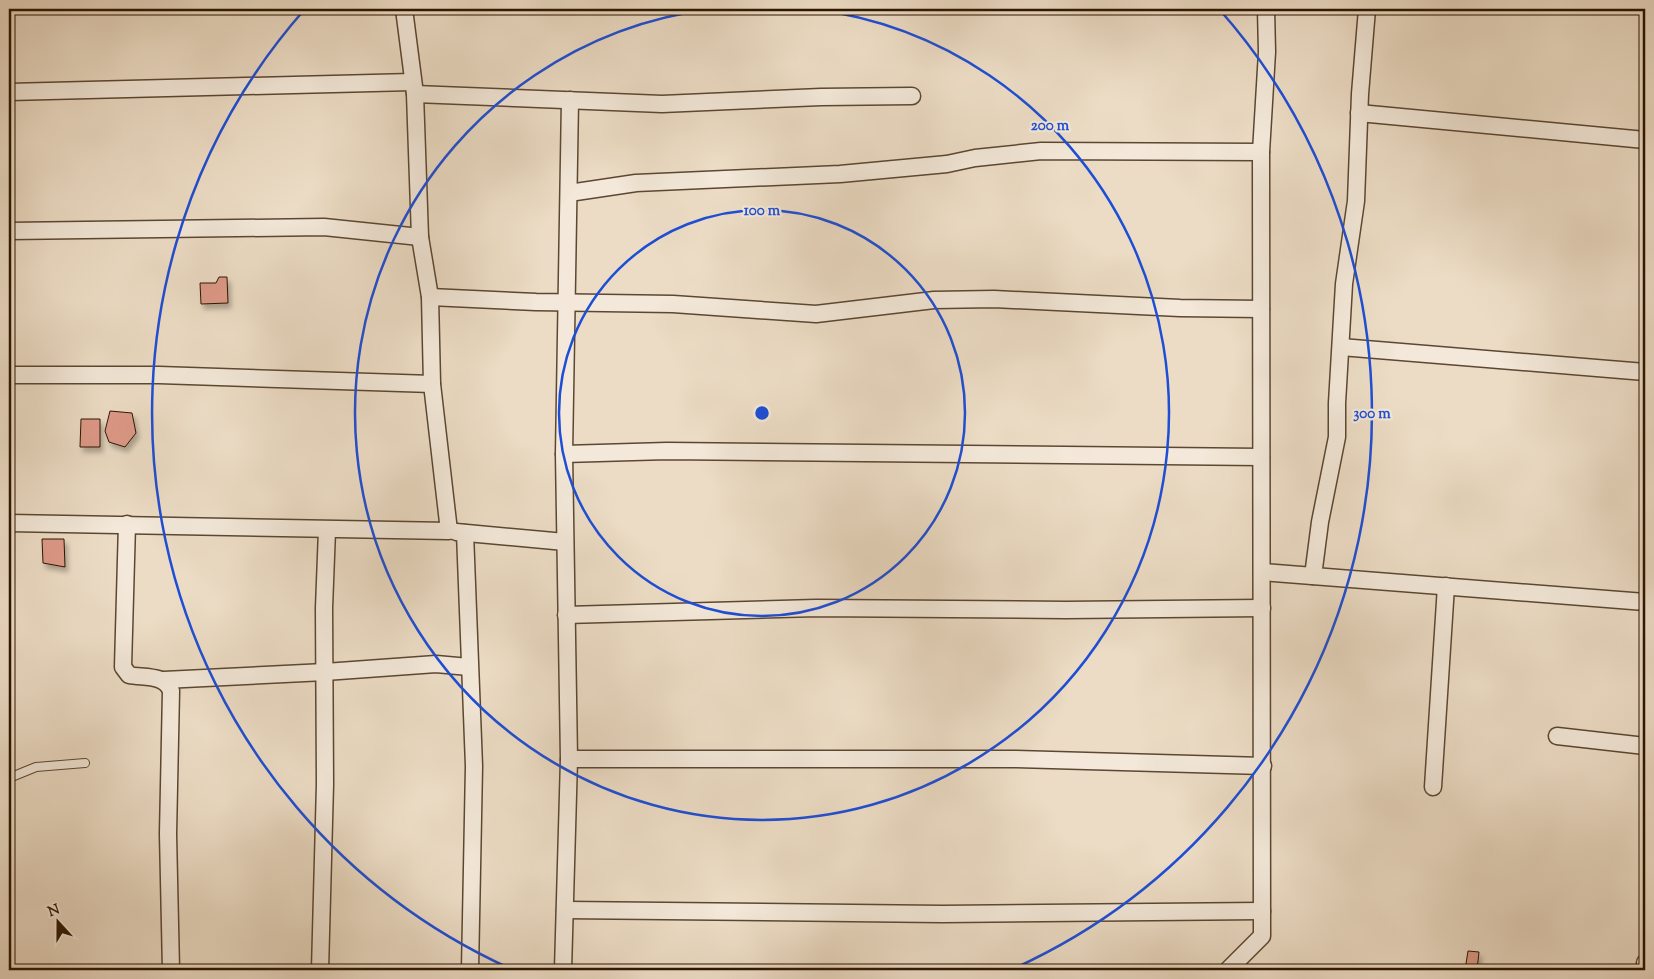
<svg xmlns="http://www.w3.org/2000/svg" width="1654" height="979" font-family="'Sorts Mill Goudy',serif">
  <style>
    .building { fill: #de9a88; stroke: #2b1501; filter: url(#shadow) }
    .lines { fill: none; stroke-linecap: round; stroke-linejoin: round }
    .service-casing { stroke: #5b4732; stroke-width: 10 }
    .minor-casing { stroke: #5b4732; stroke-width: 19 }
    .service { stroke: #f3e8d9; stroke-width: 8 }
    .minor { stroke: #f3e8d9; stroke-width: 16 }
    .ring { fill: none; stroke: #1d4ed8; stroke-width: 2.5 }
    .centre { fill: #1d4ed8; stroke: #f3e8d9; stroke-width: 2.5 }
    .ring-label { font-size: 15px; text-anchor: middle; font-weight: bold; fill: #1d4ed8; stroke: #f3e8d9; stroke-width: 4.5; stroke-linejoin: round; paint-order: stroke }
  </style>
  <defs>
    <filter id="shadow"><feDropShadow dx="3" dy="5" stdDeviation="2.5" flood-color="#0004"/></filter>
  </defs>
  <rect width="100%" height="100%" fill="#ecdcc5"/>
  <filter id="stains"><feTurbulence type="fractalNoise" baseFrequency=".004" numOctaves="4"/><feColorMatrix values="0 0 0 0 .2 0 0 0 0 .09 0 0 0 0 .02 0 0 0 .5 -.17"/></filter>
  <radialGradient id="worn" r=".72"><stop offset=".6" stop-color="#630" stop-opacity="0"/><stop offset="1" stop-color="#630" stop-opacity=".3"/></radialGradient>
  <g class="building">
    <polygon points="219,277 227,277 228,303 201,304 200,283 216,283"/>
    <polygon points="110,411 132,413 136,433 125,447 109,442 105,431"/>
    <polygon points="81,419 100,419 100,447 80,447"/>
    <polygon points="42,539 64,539 65,567 43,563"/>
    <polygon points="1468,951 1479,952 1477,970 1465,970"/>
  </g>
  <g class="lines">
    <defs>
      <polyline id="service" points="9,778 36,767 85,763"/>
      <g id="minor">
        <polyline points="9,92 412,82"/>
        <polyline points="415,94 662,104 821,97 912,96"/>
        <polyline points="1359,113 1645,140"/>
        <polyline points="569,193 636,183 840,174 947,164 975,158 1041,151 1261,152"/>
        <polyline points="9,231 324,227 420,237"/>
        <polyline points="430,297 536,302 673,304 816,314 934,300 994,299 1180,308 1261,309"/>
        <polyline points="1341,347 1645,372"/>
        <polyline points="9,375 159,375 432,384"/>
        <polyline points="564,454 667,451 1261,457"/>
        <polyline points="9,523 449,531 432,384 430,297 420,237 415,94 404,9"/>
        <path d="M127,524L123,667L129,675C144,678 165,674 171,691L168,834L171,970"/>
        <polyline points="456,532 565,542"/>
        <polyline points="465,533 474,766 470,970"/>
        <polyline points="1262,572 1645,602"/>
        <polyline points="1313,576 1320,522 1337,437 1337,403 1344,284 1356,201 1360,94 1367,9"/>
        <polyline points="566,615 816,608 1066,610 1262,608"/>
        <polyline points="164,680 325,672 436,664 469,667"/>
        <polyline points="1557,736 1645,746"/>
        <polyline points="569,759 1016,759 1263,766"/>
        <polyline points="1433,787 1446,586"/>
        <polyline points="565,910 942,914 1262,911"/>
        <polyline points="320,970 325,784 324,608 327,530"/>
        <polyline points="563,970 569,759 564,454 570,100"/>
        <polyline points="1228,970 1262,936 1261,152 1267,52 1266,9"/>
        <polyline points="1645,970 1645,963"/>
      </g>
    </defs>
    <use href="#service" class="service-casing"/>
    <use href="#minor" class="minor-casing"/>
    <use href="#service" class="service"/>
    <use href="#minor" class="minor"/>
  </g>
  <g class="ring">
    <circle cx="762" cy="413" r="203"/>
    <path d="M812 9A407 407 0 1 1 712 9"/>
    <path d="M509 968A610 610 0 0 1 305 9M1219 9A610 610 0 0 1 1015 968"/>
  </g>
  <circle cx="762" cy="413" r="8" class="centre"/>
  <g class="ring-label">
    <text x="1050" y="130">200 m</text>
    <text x="762" y="215">100 m</text>
    <text x="1372" y="418">300 m</text>
  </g>
  <rect width="1654" height="979" fill="none" stroke="#ecdcc5" stroke-width="30"/>
  <rect x="10" y="10" width="1634" height="959" fill="none" stroke="#2b1501" stroke-width="2.5"/>
  <rect x="15" y="15" width="1624" height="949" fill="none" stroke="#2b1501"/>
  <g transform="translate(58 922) rotate(339)" stroke="#f3e8d9" stroke-width="4" paint-order="stroke">
  <path d="M0-4L9 19L0 12L-9 19Z" fill="#2b1501"/>
  <text y="-8" font-size="14" font-weight="bold" text-anchor="middle" fill="#2b1501">N</text>
  </g>
  <rect width="100%" height="100%" filter="url(#stains)"/>
  <rect width="100%" height="100%" fill="url(#worn)"/>
</svg>
